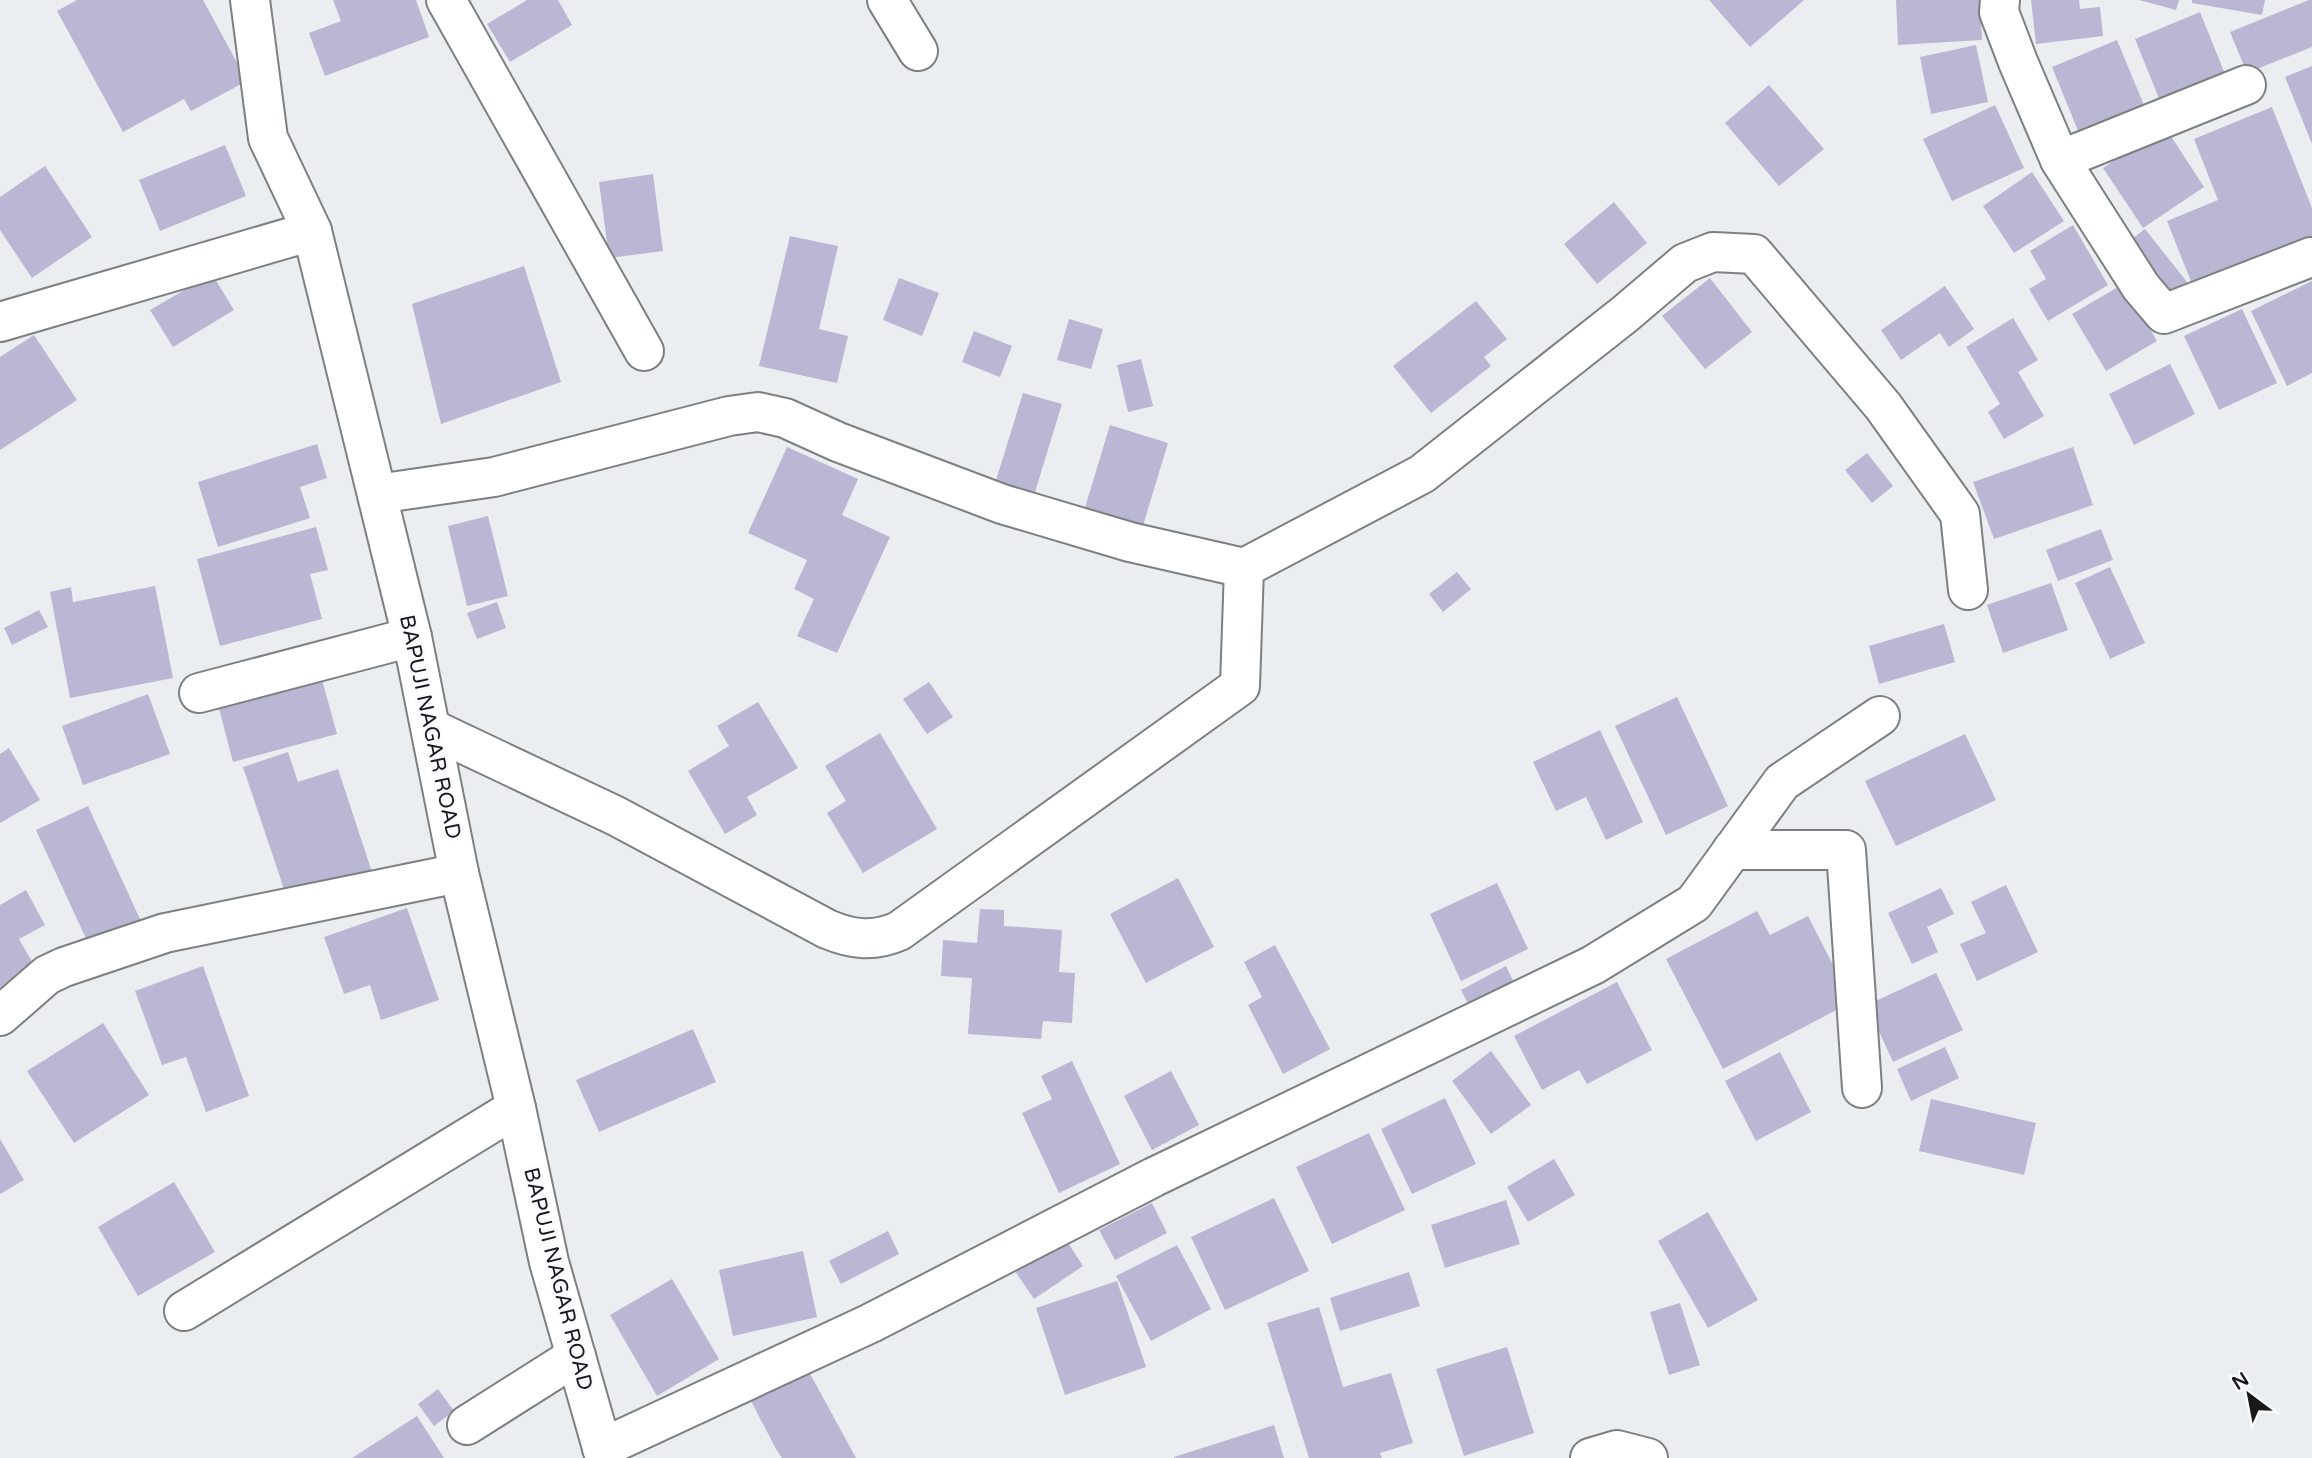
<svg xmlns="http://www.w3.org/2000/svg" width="2312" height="1458" font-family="'Varela Round',sans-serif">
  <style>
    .building { fill: #b9b7d3 }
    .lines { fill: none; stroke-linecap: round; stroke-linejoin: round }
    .minor-casing { stroke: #7d7f81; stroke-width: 42 }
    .minor { stroke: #fff; stroke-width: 38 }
    .labels { text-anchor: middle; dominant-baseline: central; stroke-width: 6; stroke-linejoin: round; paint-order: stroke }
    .street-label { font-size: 21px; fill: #181819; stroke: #f9fbfe }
  </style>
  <rect width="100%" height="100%" fill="#ebeef0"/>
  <g class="building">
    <polygon points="77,0 203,0 247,81 191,111 184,99 123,132 57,11"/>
    <polygon points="333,0 416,0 429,37 325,76 309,33 341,21"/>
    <polygon points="527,0 558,0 572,25 510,62 487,24"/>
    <polygon points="1709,0 1804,0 1750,47"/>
    <polygon points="1896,0 1980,0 1982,40 1898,45"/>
    <polygon points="2031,0 2079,0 2080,9 2100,7 2103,36 2036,44"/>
    <polygon points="2139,0 2179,0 2176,10"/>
    <polygon points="2192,0 2265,0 2262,15 2192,3"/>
    <polygon points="2309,0 2312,0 2312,47 2247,73 2230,32"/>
    <polygon points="2200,12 2225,74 2160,101 2135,39"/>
    <polygon points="2117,40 2148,115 2083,143 2052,67"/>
    <polygon points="1976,45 1988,102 1931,114 1920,57"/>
    <polygon points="2312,66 2312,144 2285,77"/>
    <polygon points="1769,85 1824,149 1779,186 1725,123"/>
    <polygon points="1995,105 2024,168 1952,201 1923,139"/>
    <polygon points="2272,107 2312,208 2312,236 2192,284 2167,221 2218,200 2194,139"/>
    <polygon points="2165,127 2204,187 2143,228 2103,168"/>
    <polygon points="225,145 246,196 160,231 139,180"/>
    <polygon points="45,166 92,237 32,278 0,230 0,197"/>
    <polygon points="2032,172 2064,221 2014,253 1983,206"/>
    <polygon points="653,174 663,251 609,258 599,182"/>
    <polygon points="1614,202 1647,243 1597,284 1564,244"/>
    <polygon points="2073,225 2108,285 2048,321 2029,289 2046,279 2030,251"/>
    <polygon points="2145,229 2191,287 2171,302 2125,244"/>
    <polygon points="790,236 838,246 819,329 848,336 837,383 759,366"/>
    <polygon points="524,266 561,382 441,424 412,304"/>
    <polygon points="212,274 234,310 173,347 150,310"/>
    <polygon points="899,278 939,293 922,336 883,320"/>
    <polygon points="1710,278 1752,332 1705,369 1662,316"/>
    <polygon points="2312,281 2312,373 2287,386 2251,311"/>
    <polygon points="2123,284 2157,341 2106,371 2072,314"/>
    <polygon points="1945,286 1974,329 1949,347 1940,333 1901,360 1881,330"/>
    <polygon points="1476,301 1507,339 1484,357 1491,366 1431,413 1393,366"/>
    <polygon points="2242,309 2277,383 2219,410 2184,336"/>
    <polygon points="2013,318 2038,360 2018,372 2044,416 2004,439 1988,412 2000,404 1966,347"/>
    <polygon points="1069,319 1103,329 1091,369 1057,360"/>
    <polygon points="974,331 1012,346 1000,377 962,362"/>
    <polygon points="34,335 77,400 0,450 0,357"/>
    <polygon points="1141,359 1153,406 1128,412 1117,365"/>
    <polygon points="2170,364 2195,414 2134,445 2109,394"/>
    <polygon points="1023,393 1062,404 1031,505 992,493"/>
    <polygon points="1110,425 1168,443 1141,532 1083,514"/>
    <polygon points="317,444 327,478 300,487 310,518 218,547 198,482"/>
    <polygon points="787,447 858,479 842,515 890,537 837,653 797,636 814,599 794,589 807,560 748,533"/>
    <polygon points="2073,447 2093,505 1994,539 1973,482"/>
    <polygon points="1867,453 1893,486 1872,503 1845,470"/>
    <polygon points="488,516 508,596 467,606 448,526"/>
    <polygon points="316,527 328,570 310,574 322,619 220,646 197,559"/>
    <polygon points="2101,529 2113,560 2058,581 2046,550"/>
    <polygon points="2110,567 2145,643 2110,659 2075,583"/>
    <polygon points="1457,572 1471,589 1443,612 1429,594"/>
    <polygon points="2051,583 2068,630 2003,653 1987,605"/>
    <polygon points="155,586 173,678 70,698 50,592 71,587 73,602"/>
    <polygon points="497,602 506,628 477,639 467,613"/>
    <polygon points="39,610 48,627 12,645 4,628"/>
    <polygon points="1944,624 1955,662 1879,684 1869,646"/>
    <polygon points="319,669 337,734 233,762 216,697"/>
    <polygon points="929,682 953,717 927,734 903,699"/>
    <polygon points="148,694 170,754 83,785 62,726"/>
    <polygon points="1677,697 1728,806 1666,835 1615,726"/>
    <polygon points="758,702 798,768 747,797 757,815 725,834 688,771 729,746 717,726"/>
    <polygon points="1600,730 1643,822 1606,840 1586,797 1556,811 1533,762"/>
    <polygon points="880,733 937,829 863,873 827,813 846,801 825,766"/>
    <polygon points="1965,734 1996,800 1896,846 1865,781"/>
    <polygon points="9,748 40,800 0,823 0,754"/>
    <polygon points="288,752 298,782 338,769 372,872 288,901 243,767"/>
    <polygon points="88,806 140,919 88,943 36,830"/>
    <polygon points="1178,878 1214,947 1146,983 1110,914"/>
    <polygon points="1497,883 1528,949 1461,981 1430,914"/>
    <polygon points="2006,885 2038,952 1977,981 1960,944 1986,933 1971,902"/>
    <polygon points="1941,888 1954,914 1927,927 1938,952 1912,964 1888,913"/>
    <polygon points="26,890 45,925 19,939 39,974 0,996 0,905"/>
    <polygon points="407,908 439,1000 381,1020 370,985 344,994 324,937"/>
    <polygon points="980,909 1004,910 1004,926 1062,930 1059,972 1075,973 1072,1023 1043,1021 1041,1039 968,1034 972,978 941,976 943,940 977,943"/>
    <polygon points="1757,911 1770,935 1808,916 1852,1002 1723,1069 1666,959"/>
    <polygon points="1275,945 1330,1049 1283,1074 1248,1005 1262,997 1244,962"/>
    <polygon points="203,966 249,1096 206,1112 186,1057 162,1065 135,991"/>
    <polygon points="1506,966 1516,987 1472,1011 1461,990"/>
    <polygon points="1936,973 1963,1030 1893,1062 1867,1005"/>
    <polygon points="1617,982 1652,1050 1587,1084 1579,1070 1542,1090 1514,1036"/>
    <polygon points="103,1023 149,1095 74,1143 27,1071"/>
    <polygon points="693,1029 716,1082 599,1132 576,1080"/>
    <polygon points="1945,1047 1959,1078 1911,1101 1897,1069"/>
    <polygon points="1491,1051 1531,1105 1491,1134 1452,1081"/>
    <polygon points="1780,1052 1811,1112 1756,1141 1725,1081"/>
    <polygon points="1072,1061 1120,1164 1059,1193 1022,1113 1052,1099 1041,1076"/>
    <polygon points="1171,1071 1199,1125 1152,1150 1124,1096"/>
    <polygon points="1445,1098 1476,1164 1412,1194 1381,1129"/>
    <polygon points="1931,1099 2036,1123 2024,1175 1919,1151"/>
    <polygon points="1369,1133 1405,1210 1332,1244 1296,1167"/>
    <polygon points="0,1139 24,1180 0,1194"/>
    <polygon points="1554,1159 1575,1195 1528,1222 1507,1187"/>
    <polygon points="174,1182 215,1252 138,1296 98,1227"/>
    <polygon points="1274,1198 1309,1271 1225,1310 1191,1237"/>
    <polygon points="1506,1200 1520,1244 1445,1268 1431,1225"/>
    <polygon points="1152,1203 1167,1233 1115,1260 1099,1230"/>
    <polygon points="1708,1212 1758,1300 1708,1328 1658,1241"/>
    <polygon points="888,1231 899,1254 841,1284 829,1261"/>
    <polygon points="1065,1238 1083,1266 1034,1299 1015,1271"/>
    <polygon points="1177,1245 1211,1309 1151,1341 1116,1276"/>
    <polygon points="803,1251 817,1317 733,1336 719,1270"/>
    <polygon points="1409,1272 1420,1306 1340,1331 1330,1298"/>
    <polygon points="672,1279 719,1359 657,1396 610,1315"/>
    <polygon points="1117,1281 1146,1367 1065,1395 1036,1308"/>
    <polygon points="1680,1303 1700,1365 1669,1375 1650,1312"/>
    <polygon points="1319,1307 1343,1387 1391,1373 1413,1443 1380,1453 1382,1458 1309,1458 1267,1323"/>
    <polygon points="1507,1347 1534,1433 1464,1456 1436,1369"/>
    <polygon points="808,1370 856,1458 782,1458 776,1449 751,1401"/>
    <polygon points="438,1389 454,1411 434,1426 418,1404"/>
    <polygon points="417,1416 444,1458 352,1458"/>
    <polygon points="1274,1425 1284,1458 1174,1458 1174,1457"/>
  </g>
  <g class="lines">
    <defs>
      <g id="minor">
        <polyline points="250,0 268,138 312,231 412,637 459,873 516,1108 549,1262 605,1458"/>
        <polyline points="446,0 644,351"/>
        <polyline points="887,0 918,51"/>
        <polyline points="2000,0 1999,12 2018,62 2060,160 2141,287 2164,314 2311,257"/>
        <polyline points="2060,160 2246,85"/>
        <polyline points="0,322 312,231"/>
        <polyline points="377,494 494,477 729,416 758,412 785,418 838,442 1002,504 1130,542 1244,568 1422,474 1625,314 1685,263 1713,252 1754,254 1883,406 1960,514 1968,590"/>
        <polyline points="199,693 412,637"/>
        <path d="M432,729L616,816L827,929C853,940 874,942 899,931L1240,686L1244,568"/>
        <polyline points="1732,850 1846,850 1862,1088"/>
        <polyline points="0,1016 47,975 64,967 165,933 459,873"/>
        <polyline points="184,1311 516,1108"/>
        <polyline points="467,1425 576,1356"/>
        <polyline points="602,1448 871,1323 1154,1177 1593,965 1694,903 1782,782 1880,716"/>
        <polyline points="1590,1458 1617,1450 1648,1458"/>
      </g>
    </defs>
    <use href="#minor" class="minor-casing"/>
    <use href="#minor" class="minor"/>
  </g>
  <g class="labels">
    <g class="street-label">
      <text transform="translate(430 727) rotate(78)">BAPUJI NAGAR ROAD</text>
      <text transform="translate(558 1279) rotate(76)">BAPUJI NAGAR ROAD</text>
    </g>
  </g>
  <g transform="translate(2249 1395) rotate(328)" stroke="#f9fbfe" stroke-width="5" paint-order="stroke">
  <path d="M0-5L12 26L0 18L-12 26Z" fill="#181819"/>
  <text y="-10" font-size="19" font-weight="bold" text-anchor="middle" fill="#181819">N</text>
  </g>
</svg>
